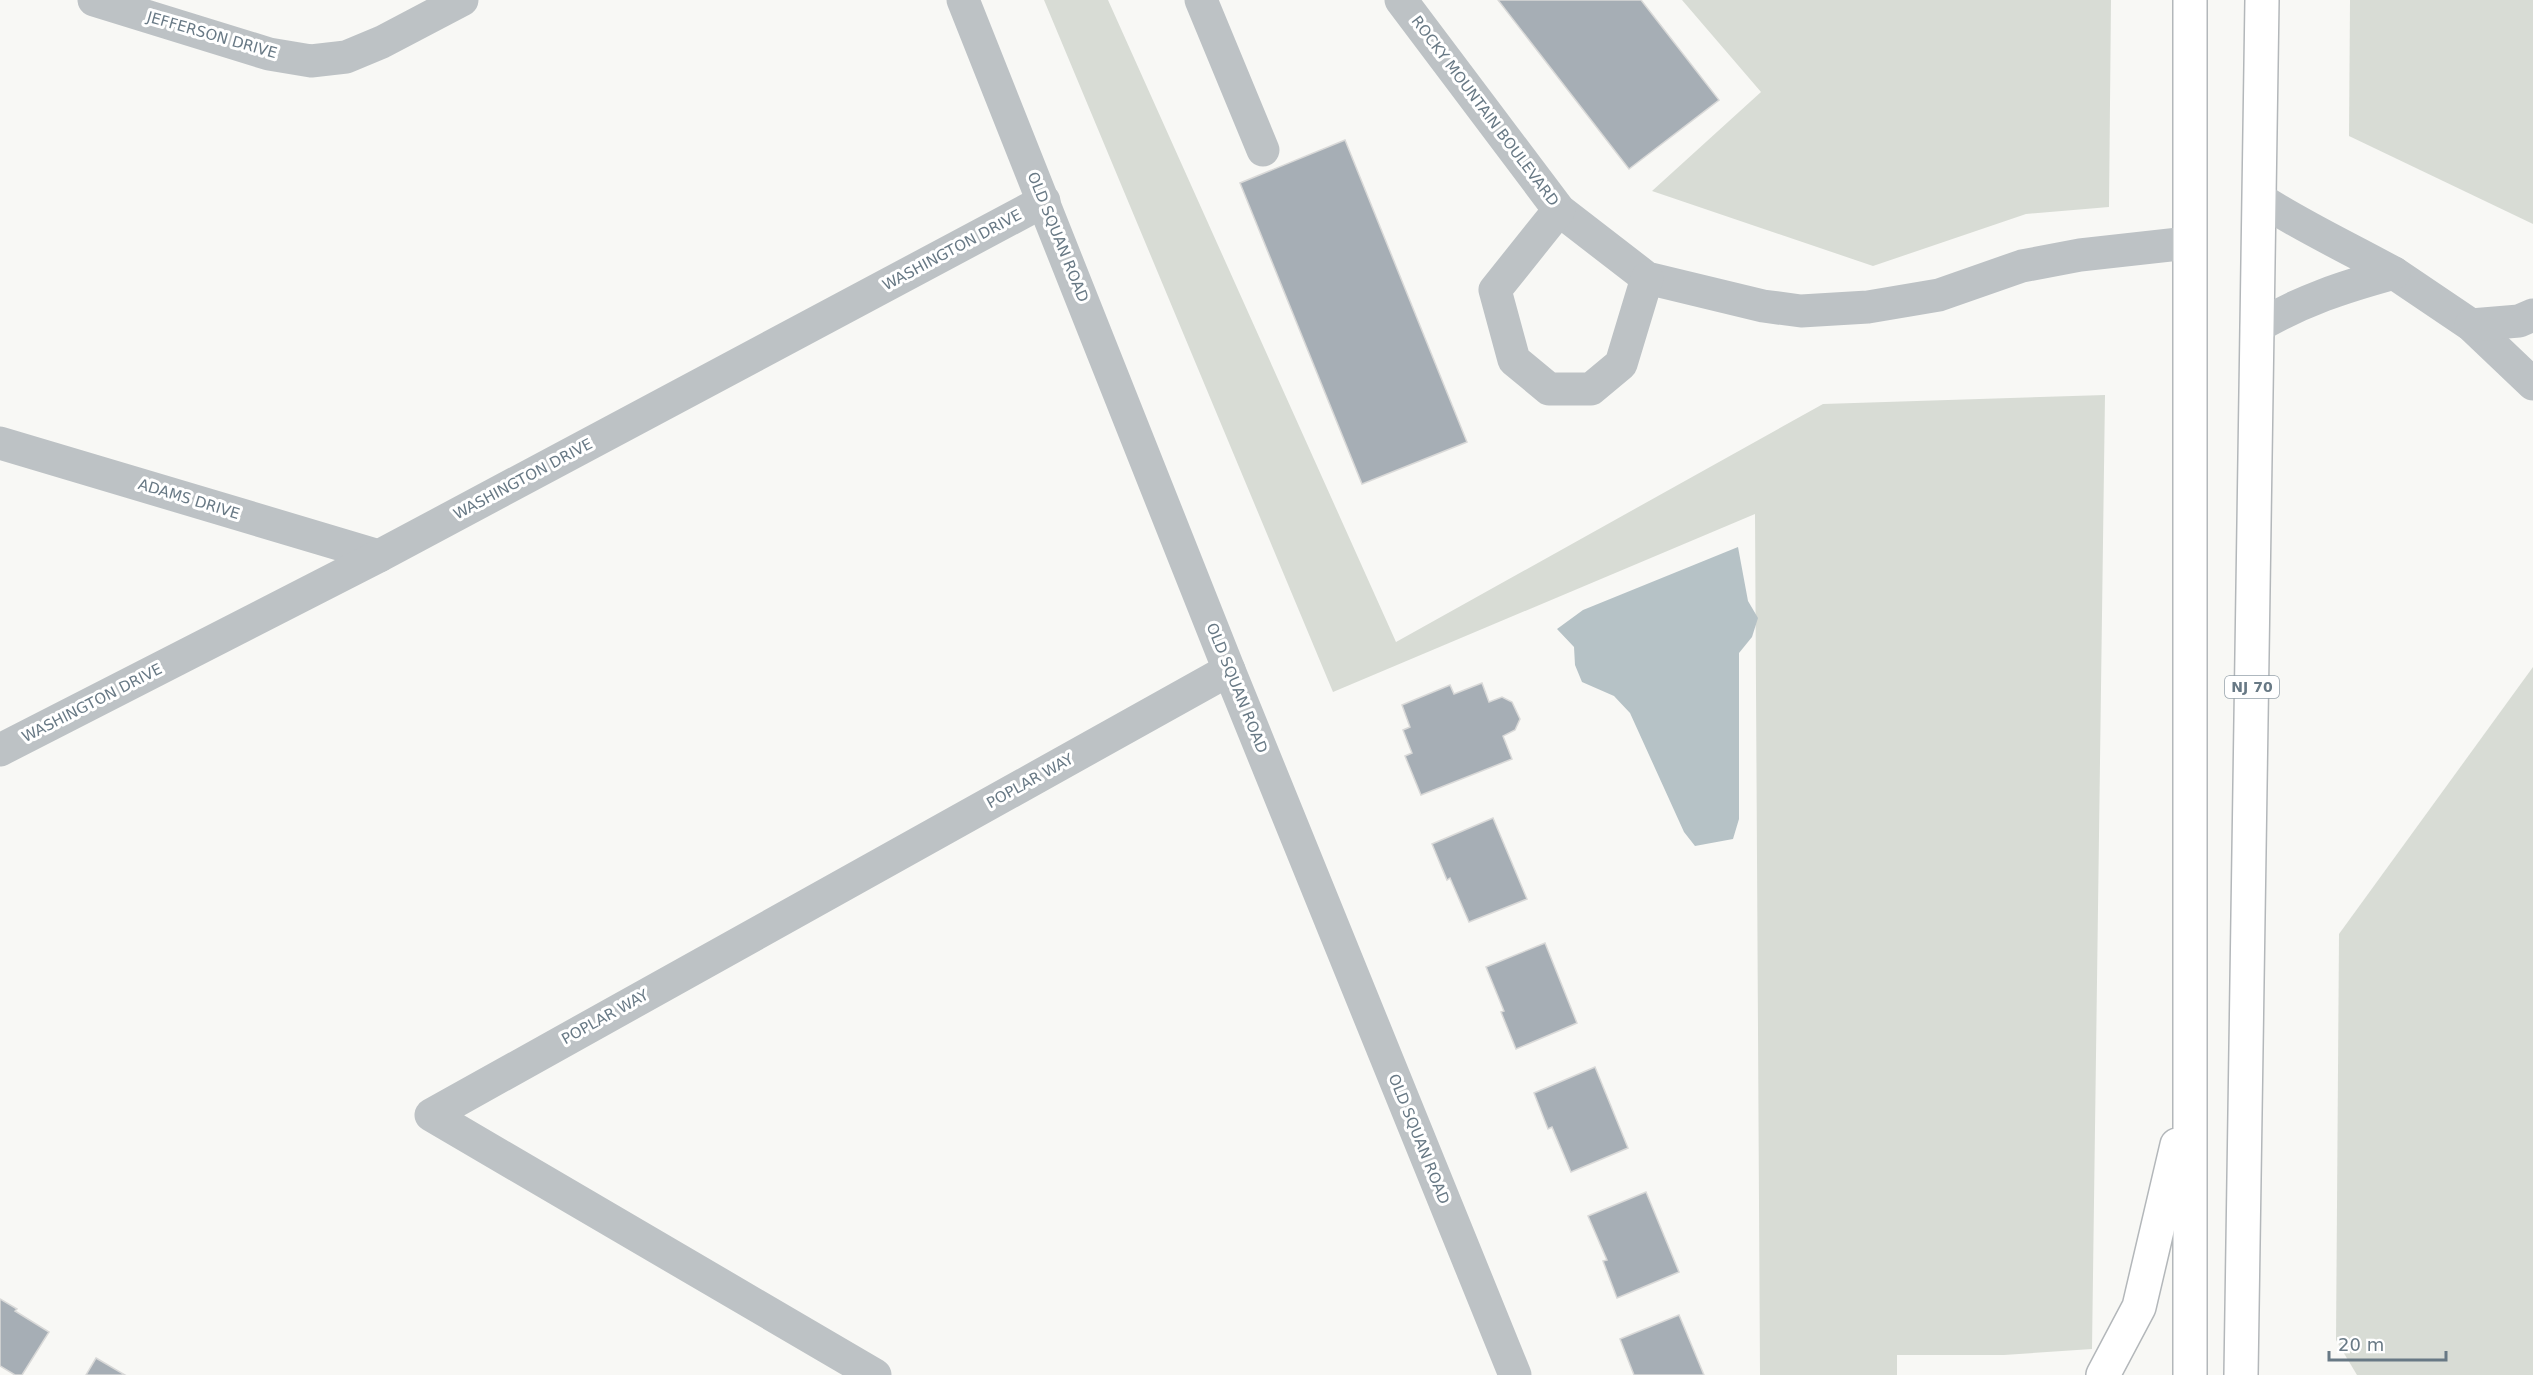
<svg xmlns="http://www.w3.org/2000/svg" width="2533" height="1375" font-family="'DejaVu Sans',sans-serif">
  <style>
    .green { fill: #d8dcd5 }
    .water { fill: #b6c2c6 }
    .building { fill: #a6aeb5; stroke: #d9d9d8; stroke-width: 1.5 }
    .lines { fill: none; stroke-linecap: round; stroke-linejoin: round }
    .highway-casing { stroke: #b3b7ba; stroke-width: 36 }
    .minor { stroke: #bdc2c5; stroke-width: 33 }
    .highway { stroke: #fff; stroke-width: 33 }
    .labels { text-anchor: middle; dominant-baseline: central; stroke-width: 6; stroke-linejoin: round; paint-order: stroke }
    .shield { fill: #fff; stroke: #95a1aa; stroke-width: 1.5 }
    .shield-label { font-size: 14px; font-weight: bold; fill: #687985 }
    .street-label { font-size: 15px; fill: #687985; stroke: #fff }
  </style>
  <rect width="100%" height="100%" fill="#f8f8f5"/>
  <g class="green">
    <polygon points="1044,0 1108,0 1396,642 1823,404 2105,395 2092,1349 2004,1355 1897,1355 1897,1375 1760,1375 1755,514 1333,692"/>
    <polygon points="1682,0 2111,0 2109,207 2026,214 1873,266 1652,191 1761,92"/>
    <polygon points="2350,0 2533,0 2533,224 2349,136"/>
    <polygon points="2533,667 2533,1375 2357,1375 2336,1340 2339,934"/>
  </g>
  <polygon class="water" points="1738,547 1748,601 1758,618 1752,637 1739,653 1739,819 1733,839 1695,846 1684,832 1630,713 1614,696 1582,682 1575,665 1574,647 1557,629 1583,610"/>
  <g class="building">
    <polygon points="1498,0 1641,0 1719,100 1629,169"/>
    <polygon points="1345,140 1467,442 1362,484 1240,183"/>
    <polygon points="1482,683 1489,702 1502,697 1512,702 1520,719 1515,730 1503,736 1512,759 1421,795 1405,756 1412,753 1403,730 1410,727 1402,705 1450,685 1454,694"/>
    <polygon points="1493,818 1527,899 1469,922 1450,878 1447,880 1432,844"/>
    <polygon points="1545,943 1577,1023 1516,1049 1501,1012 1504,1011 1486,967"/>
    <polygon points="1595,1067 1628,1148 1571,1172 1552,1127 1548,1129 1534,1093"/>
    <polygon points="1646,1192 1679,1272 1617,1298 1603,1261 1607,1260 1588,1216"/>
    <polygon points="0,1299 17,1309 15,1311 49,1332 22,1375 15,1375 0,1366"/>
    <polygon points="1679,1315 1704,1375 1634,1375 1620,1339"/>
    <polygon points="96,1358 125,1375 86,1375"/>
  </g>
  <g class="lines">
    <defs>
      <g id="highway">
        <polyline points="2190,0 2190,1375"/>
        <polyline points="2103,1375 2139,1307 2177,1145"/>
        <polyline points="2241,1375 2262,0"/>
      </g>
    </defs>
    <use href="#highway" class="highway-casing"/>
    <g class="minor">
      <polyline points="94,0 269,54 311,61 346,57 382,42 462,0"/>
      <polyline points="963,0 1229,670 1515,1375"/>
      <polyline points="1201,0 1263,150"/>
      <polyline points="1401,0 1559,210 1647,278 1763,306 1801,311 1868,307 1939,295 2022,266 2080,255 2188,243"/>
      <polyline points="1559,210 1495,290 1514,360 1549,389 1591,389 1621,364 1647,278"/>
      <polyline points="2394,273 2471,325 2533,384"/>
      <polyline points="2471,325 2519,321 2533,315"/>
      <path d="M2257,327C2303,300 2343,287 2394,273C2349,248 2303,227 2260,199"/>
      <polyline points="0,443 379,556"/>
      <polyline points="0,750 379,556 1044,201"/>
      <polyline points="875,1375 431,1115 1229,670"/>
    </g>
    <use href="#highway" class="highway"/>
  </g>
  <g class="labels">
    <rect class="shield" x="2225" y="676" width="54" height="22" rx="4.5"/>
    <g class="shield-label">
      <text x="2252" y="687">NJ 70</text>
    </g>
    <g class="street-label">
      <text transform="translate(212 35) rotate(16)">JEFFERSON DRIVE</text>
      <text transform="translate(1485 111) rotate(53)">ROCKY MOUNTAIN BOULEVARD</text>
      <text transform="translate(1058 237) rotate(68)">OLD SQUAN ROAD</text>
      <text transform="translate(952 250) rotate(-28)">WASHINGTON DRIVE</text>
      <text transform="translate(523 479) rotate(-28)">WASHINGTON DRIVE</text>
      <text transform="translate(189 499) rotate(17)">ADAMS DRIVE</text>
      <text transform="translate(1237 688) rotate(68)">OLD SQUAN ROAD</text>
      <text transform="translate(92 703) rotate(-27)">WASHINGTON DRIVE</text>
      <text transform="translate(1030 781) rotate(-29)">POPLAR WAY</text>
      <text transform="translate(605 1017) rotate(-29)">POPLAR WAY</text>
      <text transform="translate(1419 1139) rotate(68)">OLD SQUAN ROAD</text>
    </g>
  </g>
  <path d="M2329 1351v9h117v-9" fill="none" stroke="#687985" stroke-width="3"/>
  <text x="2338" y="1351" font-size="18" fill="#687985" stroke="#ffffff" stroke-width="4.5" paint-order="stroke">20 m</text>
</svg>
